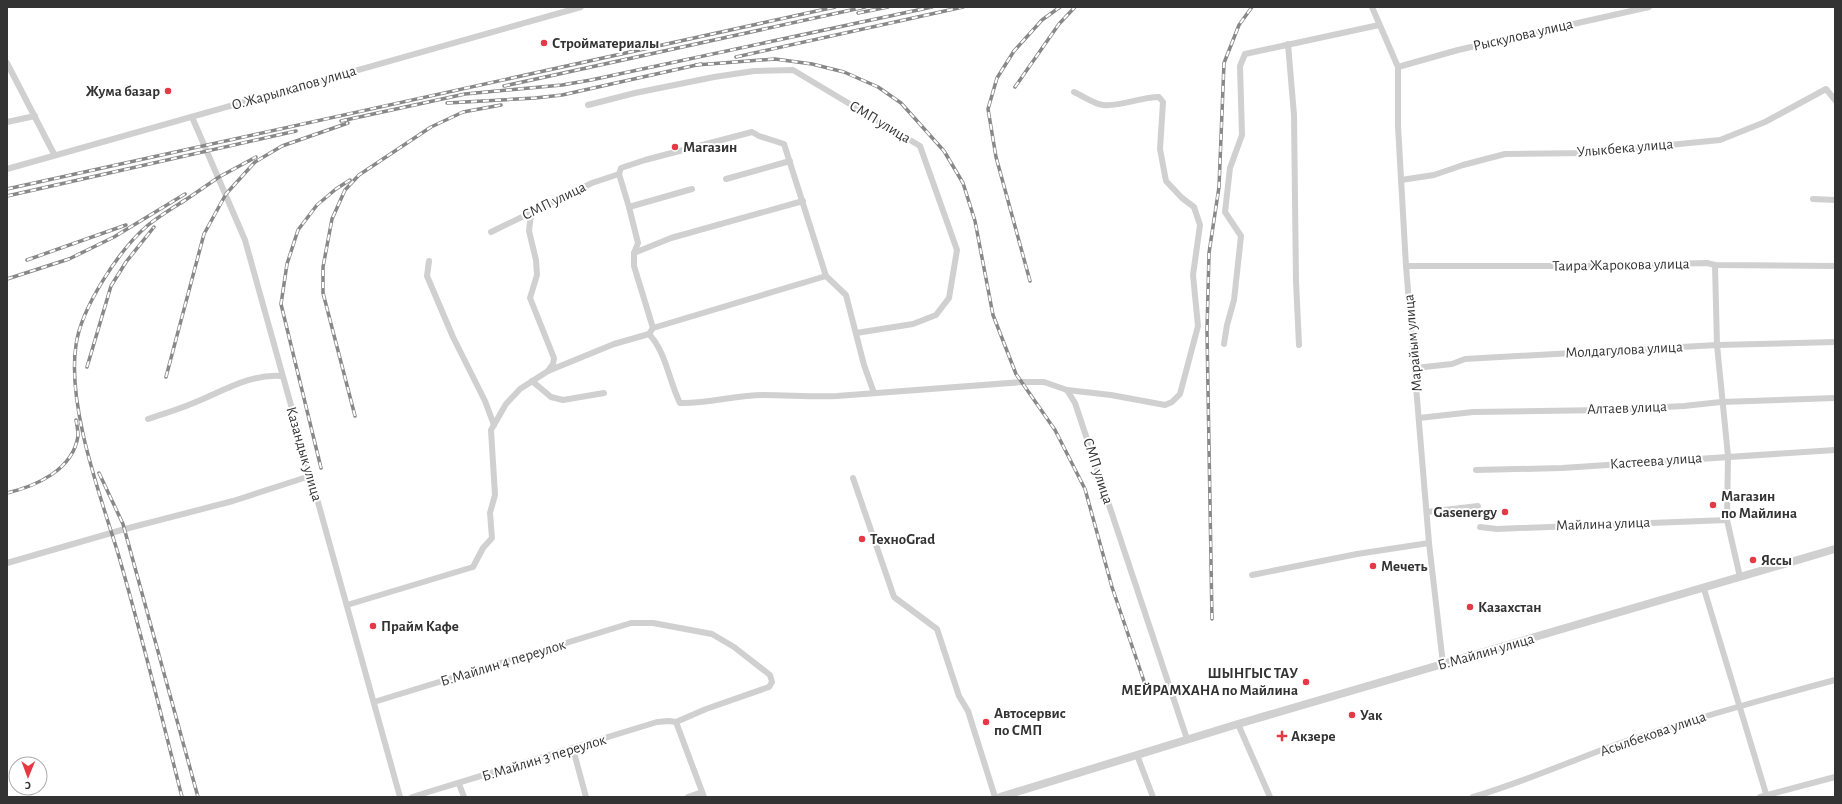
<svg xmlns="http://www.w3.org/2000/svg" width="1842" height="804" font-family="'Alegreya Sans',sans-serif">
  <style>
    .lines { fill: none; stroke-linecap: round; stroke-linejoin: round }
    .minor { stroke: #d0d0d0; stroke-width: 6 }
    .tertiary { stroke: #d0d0d0; stroke-width: 8 }
    .rail-casing { stroke: #888; stroke-width: 3.5 }
    .rail { stroke: #fff; stroke-width: 2; stroke-dasharray: 6; stroke-linecap: butt }
    .poi-dot { fill: #e63946; stroke: #fff; stroke-width: 1.5 }
    .labels { text-anchor: middle; dominant-baseline: central; stroke-width: 4; stroke-linejoin: round; paint-order: stroke }
    .street-label { font-size: 15px; fill: #333; stroke: #fff }
    .poi-label { font-size: 15px; font-weight: bold; fill: #333; stroke: #fff; text-anchor: start }
  </style>
  <rect width="100%" height="100%" fill="#fff"/>
  <g class="lines">
    <g class="minor">
      <polyline points="1372,7 1398,67 1398,126 1406,266 1429,543 1443,664"/>
      <polyline points="1288,44 1294,115 1296,281 1299,345"/>
      <polyline points="7,63 54,154"/>
      <polyline points="1398,67 1458,50 1649,7"/>
      <polyline points="588,105 635,93 714,77 754,71 793,70 920,146 957,250 949,298 936,315 913,324 856,333"/>
      <polyline points="192,117 245,240 400,797"/>
      <polyline points="7,122 35,116"/>
      <polyline points="7,169 581,7"/>
      <polyline points="726,179 790,161"/>
      <polyline points="1401,180 1434,175 1463,165 1505,154 1588,153 1720,140 1765,122 1826,89 1835,100"/>
      <polyline points="1813,199 1835,200"/>
      <polyline points="629,207 692,189"/>
      <polyline points="531,213 529,231 536,260 537,275 530,298 554,358 553,364 548,371"/>
      <polyline points="491,232 592,183 619,174"/>
      <polyline points="634,253 671,238 803,201"/>
      <polyline points="429,261 427,276 453,337 485,401 494,425"/>
      <polyline points="1715,265 1717,345 1728,456 1727,520 1740,577"/>
      <polyline points="1406,266 1594,266 1707,263 1715,265 1835,266"/>
      <polyline points="653,328 634,266 634,253 638,243 629,207 619,174 621,168 645,160 752,132 759,136 784,144 826,276 846,295 864,365 874,393"/>
      <path d="M649,334C666,352 669,381 680,403C708,404 735,395 763,395C788,395 812,397 837,396L1023,382H1044L1067,390L1075,403L1187,739"/>
      <polyline points="1224,344 1227,325 1234,300 1241,236 1225,212 1230,168 1242,135 1240,66 1245,54 1379,25"/>
      <polyline points="1415,368 1452,364 1465,359 1717,345 1835,342"/>
      <polyline points="532,381 551,397 563,400 604,393"/>
      <path d="M1067,390L1111,395L1165,405L1172,402L1180,394L1198,326L1193,275L1200,225L1194,207L1182,198L1166,181L1160,149L1163,102L1159,97C1140,97 1121,107 1103,105C1094,104 1083,96 1074,92"/>
      <polyline points="1419,418 1473,412 1605,410 1684,406 1721,402 1835,398"/>
      <path d="M148,419C162,414 177,410 191,404C220,393 250,373 282,376"/>
      <polyline points="1476,470 1562,468 1835,450"/>
      <polyline points="853,478 894,597 937,629 959,696 968,711 995,797"/>
      <polyline points="1427,512 1478,506"/>
      <polyline points="1480,527 1497,529 1727,520"/>
      <polyline points="7,563 125,529 233,501 310,476"/>
      <polyline points="1252,575 1357,554 1429,543"/>
      <polyline points="1704,589 1767,797"/>
      <polyline points="347,605 473,567 483,548 492,538 490,513 495,495 491,430 506,404 520,389 548,371 614,344 649,334 653,328 826,276"/>
      <polyline points="374,702 631,623 653,623 712,634 734,647 770,675 772,682 769,687 706,709 676,722"/>
      <polyline points="676,722 704,797"/>
      <polyline points="1238,724 1270,797"/>
      <polyline points="573,749 586,797"/>
      <polyline points="1137,755 1153,797"/>
      <polyline points="459,784 464,797"/>
      <polyline points="412,797 657,722 669,721 676,722"/>
      <polyline points="688,797 702,792"/>
      <path d="M1473,797C1524,782 1573,760 1623,742C1693,719 1764,699 1835,680"/>
      <polyline points="1760,797 1835,777"/>
    </g>
    <polyline class="tertiary" points="1000,797 1238,724 1835,549"/>
    <defs>
      <g id="rail">
        <polyline points="858,13 888,7"/>
        <polyline points="736,57 963,7"/>
        <polyline points="696,65 775,59 812,64 844,72 878,87 901,103 944,151 963,183 975,221 993,315 1016,374 1055,430 1085,489 1112,587 1148,693"/>
        <polyline points="504,86 865,7"/>
        <polyline points="1015,87 1059,24 1075,7"/>
        <polyline points="447,103 535,98 562,95 701,64"/>
        <polyline points="341,121 465,94 562,85 591,80 932,7"/>
        <polyline points="7,189 835,7"/>
        <polyline points="7,196 296,131"/>
        <polyline points="181,203 219,177 256,157"/>
        <polyline points="27,260 126,225"/>
        <polyline points="7,279 69,259 114,237 185,194"/>
        <polyline points="1030,281 996,157 988,109 997,78 1014,51 1042,20 1060,7"/>
        <polyline points="87,367 111,286 126,262 154,227"/>
        <polyline points="166,377 204,234 226,194 255,162 282,146 348,123"/>
        <polyline points="355,416 323,293 323,267 332,219 345,190 359,175 431,127 463,112 501,105"/>
        <polyline points="321,468 281,304 287,264 298,230 317,205 336,189 350,180"/>
        <polyline points="99,473 123,524 198,797"/>
        <path d="M7,493C36,486 73,470 78,436C78,431 77,425 76,420"/>
        <polyline points="1212,619 1207,331 1209,253 1219,187 1224,63 1239,25 1252,7"/>
        <path d="M182,797C161,715 141,631 117,550C99,492 67,405 76,345C81,308 119,250 147,226C159,216 173,208 185,200"/>
      </g>
    </defs>
    <use href="#rail" class="rail-casing"/>
    <use href="#rail" class="rail"/>
  </g>
  <g class="poi-dot">
    <circle cx="544" cy="43" r="4"/>
    <circle cx="168" cy="91" r="4"/>
    <circle cx="675" cy="147" r="4"/>
    <circle cx="1713" cy="505" r="4"/>
    <circle cx="1505" cy="512" r="4"/>
    <circle cx="862" cy="539" r="4"/>
    <circle cx="1753" cy="560" r="4"/>
    <circle cx="1373" cy="566" r="4"/>
    <circle cx="1470" cy="607" r="4"/>
    <circle cx="373" cy="626" r="4"/>
    <circle cx="1306" cy="682" r="4"/>
    <circle cx="1352" cy="715" r="4"/>
    <circle cx="986" cy="722" r="4"/>
    <path d="M1280 730h4v4h4v4h-4v4h-4v-4h-4v-4h4z"/>
  </g>
  <g class="labels">
    <g class="street-label">
      <text transform="translate(1523 35) rotate(-13)">Рыскулова улица</text>
      <text transform="translate(294 88) rotate(-16)">О.Жарылкапов улица</text>
      <text transform="translate(880 122) rotate(31)">СМП улица</text>
      <text transform="translate(1625 148) rotate(-5)">Улыкбека улица</text>
      <text transform="translate(554 201) rotate(-26)">СМП улица</text>
      <text transform="translate(1621 265) rotate(-1)">Таира Жарокова улица</text>
      <text transform="translate(1413 343) rotate(-95)">Марайым улица</text>
      <text transform="translate(1624 350) rotate(-3)">Молдагулова улица</text>
      <text transform="translate(1627 408) rotate(-2)">Алтаев улица</text>
      <text transform="translate(304 454) rotate(74)">Казандык улица</text>
      <text transform="translate(1656 461) rotate(-4)">Кастеева улица</text>
      <text transform="translate(1098 471) rotate(72)">СМП улица</text>
      <text transform="translate(1603 524) rotate(-2)">Майлина улица</text>
      <text transform="translate(1486 652) rotate(-16)">Б.Майлин улица</text>
      <text transform="translate(503 663) rotate(-17)">Б.Майлин 4 переулок</text>
      <text transform="translate(1653 734) rotate(-19)">Асылбекова улица</text>
      <text transform="translate(544 758) rotate(-17)">Б.Майлин 3 переулок</text>
    </g>
    <g class="poi-label">
      <text x="552" y="43">Стройматериалы</text>
      <text x="160" y="91" text-anchor="end">Жума базар</text>
      <text x="683" y="147">Магазин</text>
      <text x="1721" y="496">Магазин<tspan x="1721" dy="17">по Майлина</tspan></text>
      <text x="1497" y="512" text-anchor="end">Gasenergy</text>
      <text x="870" y="539">ТехноGrad</text>
      <text x="1761" y="560">Яссы</text>
      <text x="1381" y="566">Мечеть</text>
      <text x="1478" y="607">Казахстан</text>
      <text x="381" y="626">Прайм Кафе</text>
      <text x="1298" y="673" text-anchor="end">ШЫНГЫС ТАУ<tspan x="1298" dy="17">МЕЙРАМХАНА по Майлина</tspan></text>
      <text x="994" y="713">Автосервис<tspan x="994" dy="17">по СМП</tspan></text>
      <text x="1360" y="715">Уак</text>
      <text x="1291" y="736">Акзере</text>
    </g>
  </g>
  <rect width="1842" height="804" fill="none" stroke="#333333" stroke-width="16"/>
  <g transform="translate(28 776) rotate(181)"><circle r="19" fill="#ffffff" stroke="#adadad"/>
  <path d="M0-3L7 15L0 10L-7 15Z" fill="#e63946"/>
  <text y="-6" font-size="11" font-weight="bold" text-anchor="middle" fill="#333333">С</text>
  </g>
</svg>
